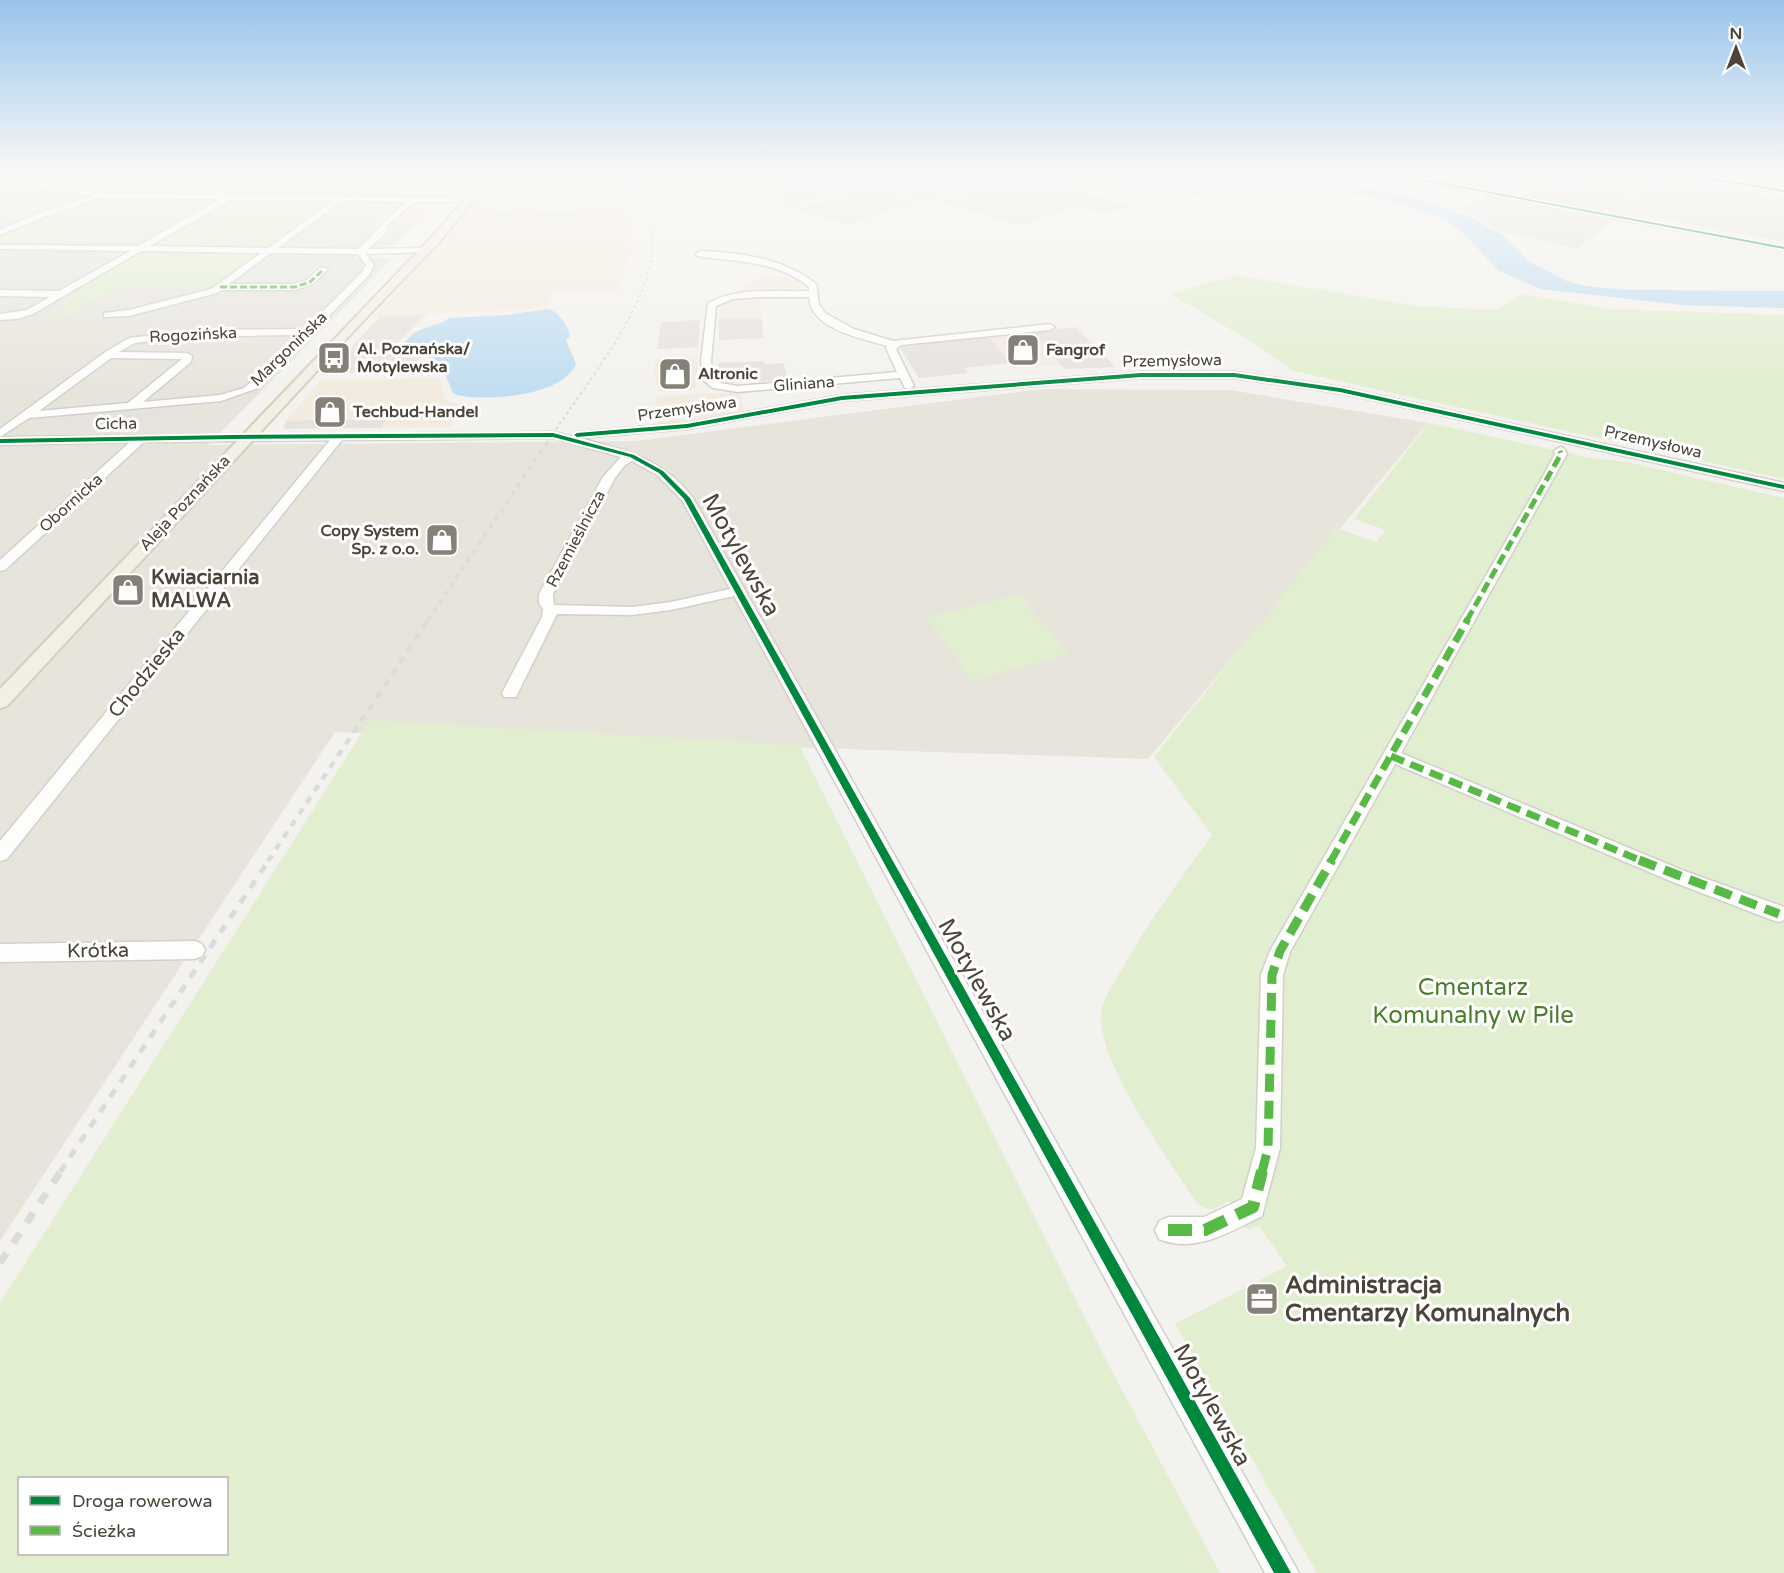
<svg xmlns="http://www.w3.org/2000/svg" width="1784" height="1573" font-family="'Varela Round',sans-serif">
  <style>
    .residential { fill: #e7e4dc }
    .commercial { fill: #f3ebdf }
    .industrial { fill: #e6e2de }
    .green { fill: #e1eecf; fill-rule: evenodd }
    .parking { fill: #e6e3df }
    .water { fill: #c0ddf1 }
    .lines { fill: none; stroke-linecap: round; stroke-linejoin: round }
    .minor-casing { stroke: #d2d0cb; stroke-width: 3 }
    .major-casing { stroke: #d6cebb; stroke-width: 4 }
    .minor { fill: #fdfdfc; fill-rule: evenodd }
    .major { fill: #f2efe6; fill-rule: evenodd }
    .rail-far4 { stroke: #dbdbda; stroke-width: 2; stroke-dasharray: 3 3; stroke-linecap: butt }
    .rail-far3 { stroke: #dbdbda; stroke-width: 3; stroke-dasharray: 5 5; stroke-linecap: butt }
    .rail-far2 { stroke: #dbdbda; stroke-width: 4.5; stroke-dasharray: 7 7; stroke-linecap: butt }
    .rail-far1 { stroke: #dbdbda; stroke-width: 5; stroke-dasharray: 9 9; stroke-linecap: butt }
    .rail { stroke: #dbdbda; stroke-width: 7; stroke-dasharray: 12 12; stroke-linecap: butt }
    .quiet-far4 { stroke: #58b947; stroke-width: 3; stroke-dasharray: 7 3; stroke-linecap: butt }
    .quiet-far3 { stroke: #58b947; stroke-width: 5; stroke-dasharray: 11 5; stroke-linecap: butt }
    .quiet-far2 { stroke: #58b947; stroke-width: 7; stroke-dasharray: 14 7; stroke-linecap: butt }
    .quiet-far1 { stroke: #58b947; stroke-width: 9; stroke-dasharray: 18 9; stroke-linecap: butt }
    .quiet { stroke: #58b947; stroke-width: 12; stroke-dasharray: 24 12; stroke-linecap: butt }
    .cycleway-casing { stroke: #fff; stroke-width: 4 }
    .cycleway { fill: #00873e; fill-rule: evenodd }
    .labels { text-anchor: middle; dominant-baseline: central; stroke-width: 6; stroke-linejoin: round; paint-order: stroke }
    .far-street-label { font-size: 16px; fill: #4b4439; stroke: #fff }
    .far-poi-label { font-size: 16px; font-weight: bold; fill: #4b4439; stroke: #fff; text-anchor: start }
    .poi-label { font-size: 20px; font-weight: bold; fill: #4b4439; stroke: #fff; text-anchor: start }
    .street-label { font-size: 20px; fill: #4b4439; stroke: #fff }
    .near-street-label { font-size: 24px; fill: #4b4439; stroke: #fff }
    .near-park-label { font-size: 24px; fill: #4a7f2a; stroke: #fff }
    .near-poi-label { font-size: 24px; font-weight: bold; fill: #4b4439; stroke: #fff; text-anchor: start }
  </style>
  <rect width="100%" height="100%" fill="#f4f2ee"/>
  <g class="residential">
    <polygon points="0,176 388,176 387,178 416,179 412,182 425,183 375,225 379,231 352,255 356,258 393,258 208,445 636,441 1042,389 1230,390 1428,423 1148,759 335,732 0,1241"/>
    <polygon points="427,314 388,352 421,354 417,361 410,361 402,372 328,373 380,316"/>
  </g>
  <g class="commercial">
    <polygon points="501,176 618,176 631,220 631,249 618,292 554,293 545,308 373,317"/>
    <polygon points="441,180 467,181 450,196 416,198 432,182"/>
    <polygon points="412,203 436,205 408,232 388,232 392,229 388,224"/>
    <polygon points="773,274 799,281 800,288 792,291 745,293 745,285"/>
    <polygon points="760,299 762,318 719,319 720,303 728,300"/>
    <polygon points="1032,332 1062,365 1013,368 988,336"/>
    <polygon points="698,357 696,389 658,391 654,373 656,358"/>
    <polygon points="440,378 445,400 462,406 449,427 283,429 285,421 321,381"/>
    <polygon points="740,392 744,410 732,414 660,425 654,416 657,396"/>
  </g>
  <g class="industrial">
    <polygon points="789,176 963,176 986,181 998,176 1056,176 1074,180 1070,189 1132,206 1108,213 1072,207 1021,225 943,203 943,201 981,190 924,202 860,187 790,207 772,191 792,178"/>
    <polygon points="1427,176 1540,176 1540,178 1512,195 1427,180"/>
    <polygon points="1555,177 1636,191 1610,212 1521,196 1530,190 1535,191"/>
    <polygon points="1656,179 1687,185 1690,182 1784,198 1784,242 1615,210"/>
    <polygon points="861,188 914,201 914,203 848,224 796,210"/>
    <polygon points="1490,196 1516,198 1616,218 1578,248 1554,244 1500,231 1460,208"/>
    <polygon points="762,318 763,338 719,340 719,319"/>
    <polygon points="700,320 698,347 657,349 661,322"/>
    <polygon points="1076,327 1115,367 1065,369 1032,332"/>
    <polygon points="988,336 1010,363 964,368 967,373 919,378 900,348 906,344"/>
    <polygon points="764,361 764,364 784,363 787,380 728,383 718,380 718,363"/>
  </g>
  <g class="green">
    <polygon points="245,199 334,201 269,247 161,247 152,245 206,214 230,207 226,205 232,202"/>
    <polygon points="26,224 78,224 37,244 0,244 0,236"/>
    <polygon points="146,251 261,254 220,280 223,281 222,283 214,285 118,288 100,299 93,300 59,320 47,320 75,302 60,301 64,297 140,252"/>
    <polygon points="1235,275 1418,306 1495,310 1522,294 1612,309 1784,315 1784,479 1294,371 1253,343 1171,294"/>
    <path d="M1429,423L1586,457L1626,462L1784,498V1573H1317L1175,1324L1287,1266L1259,1226L1248,1230L1229,1201C1214,1210 1206,1214 1194,1199C1166,1155 1098,1064 1101,1013C1102,1001 1112,986 1118,976C1145,926 1179,881 1212,835L1154,757L1336,528L1376,542L1386,530L1354,519Z"/>
    <polygon points="1019,594 1069,654 973,681 926,617"/>
    <path d="M370,720L799,745L1107,1362L1220,1573H0V1303ZM20,1478H226V1554H20Z"/>
  </g>
  <g class="parking">
    <polygon points="495,211 512,211 511,214 579,212 574,219 488,220"/>
    <polygon points="394,222 418,222 394,245 374,246 395,228"/>
    <polygon points="190,408 168,427 31,429 36,425 29,425 35,420"/>
    <polygon points="387,419 380,428 333,428 336,423 329,424 328,426 333,427 331,428 284,429 286,421"/>
    <polygon points="478,519 457,551 425,551 430,543 448,543 461,520"/>
  </g>
  <g class="water">
    <polygon points="1118,176 1148,176 1150,180 1170,185 1244,178 1280,178 1354,185 1413,197 1470,217 1503,235 1530,262 1567,281 1585,286 1626,290 1784,291 1784,308 1682,305 1541,289 1499,271 1460,230 1447,221 1410,206 1361,195 1304,190 1248,189 1196,195 1141,190 1131,188"/>
    <path d="M549,309C560,313 567,325 570,336L566,340L576,364C563,396 487,402 457,395L453,393L443,369L434,366L426,352L402,347C417,322 434,330 449,318L507,315Z"/>
  </g>
  <g class="lines">
    <defs>
      <g id="minor">
        <path d="M247,176H255L223,195L460,198L464,200L460,202H414L389,224L386,233L368,249L426,248L430,250L426,252L366,254L374,265L369,275L258,388L221,401L29,418L0,437L553,432L575,437V433L579,432L687,423L842,395L1141,372H1234L1340,387L1784,483V491L1340,393L1234,378H1141L842,401L687,429L580,438C626,451 663,458 693,498L1299,1573H1265L734,596L671,610L632,615L557,614L516,697H504L502,693L542,617L543,609L539,603V594L603,477L621,457L553,438L342,440L7,859L0,861V841L330,440L144,442L5,570L0,571V560L130,442L0,445V429L104,353L129,338L196,330L305,329L362,272L366,265L358,254L271,253L229,284H294L307,280L321,267L328,269L313,284L295,290H222L217,293L129,316L104,317V313L129,310L211,289L261,253L141,251L33,314L17,319L0,320V314L27,310L50,297L0,296V290L59,291L130,251L0,249V245L138,246L220,199L101,197L45,217L0,235V230L39,213L94,196L0,181V177L107,194L212,195ZM231,200L333,201L268,248L150,246ZM342,201L406,202C388,217 375,233 358,249L278,248ZM299,335L244,388L220,395L143,402L191,362L192,356L187,353L119,352L135,343L196,336ZM111,358L182,359L128,403L39,411ZM632,461L657,475L682,500L730,589L671,602L632,607L554,605L553,594L615,478L625,465Z"/>
        <polygon points="315,176 478,179 482,181 478,183"/>
        <path d="M1361,176L1382,180L1396,179V176H1411L1784,246V250L1404,179L1402,181C1388,185 1373,185 1361,176Z"/>
        <polygon points="1689,176 1706,176 1784,189 1784,193"/>
        <path d="M700,251C739,252 786,259 816,284L819,304L825,313L854,329L893,341L1050,324L1055,327L1050,330L901,345L896,349L914,386L909,389L905,388L900,378L738,392L713,388L703,380L701,361L708,303C739,287 775,292 809,291V287C777,260 735,262 697,256L696,254ZM760,297H809C811,330 862,338 887,346L886,348L897,372L738,386L720,383L713,379L711,361L716,306L733,299Z"/>
        <path d="M1560,447L1564,448L1567,454L1401,753L1682,870L1784,907V920L1779,922L1772,920L1668,880L1395,764L1290,952L1283,975L1280,1148L1262,1216C1230,1232 1195,1254 1159,1239L1155,1230L1159,1221L1168,1217H1204L1242,1199L1256,1148L1261,975L1270,951L1541,480L1555,454L1554,451Z"/>
        <polygon points="195,941 202,944 205,950 202,956 195,959 0,962 0,944"/>
      </g>
      <polygon id="major" points="485,176 494,176 440,241 363,321 7,706 0,708 0,689 432,237"/>
    </defs>
    <use href="#minor" class="minor-casing"/>
    <use href="#major" class="major-casing"/>
    <use href="#minor" class="minor"/>
    <use href="#major" class="major"/>
    <g class="rail-far4">
      <polyline points="1722,176 1784,187"/>
      <path d="M553,434C585,385 650,307 652,248C653,223 644,199 637,176"/>
    </g>
    <polyline class="rail-far3" points="428,620 554,432"/>
    <polyline class="rail-far2" points="268,861 429,619"/>
    <polyline class="rail-far1" points="60,1172 269,860"/>
    <polyline class="rail" points="0,1263 61,1171"/>
    <polyline class="quiet-far4" points="220,287 295,287 310,282 324,269"/>
    <polyline class="quiet-far3" points="1467,620 1561,454 1560,451"/>
    <g class="quiet-far2">
      <polyline points="1391,756 1642,861"/>
      <polyline points="1331,861 1468,619"/>
    </g>
    <g class="quiet-far1">
      <polyline points="1639,860 1779,914"/>
      <polyline points="1262,1172 1268,1148 1272,975 1280,951 1332,860"/>
    </g>
    <polyline class="quiet" points="1168,1230 1205,1230 1253,1207 1262,1171"/>
    <defs>
      <g id="cycleway">
        <polygon points="1397,176 1406,176 1784,247 1784,249"/>
        <polygon points="1690,176 1700,176 1784,190 1784,192"/>
        <polygon points="1141,373 1234,373 1340,388 1784,485 1784,489 1340,392 1234,377 1141,377 842,400 687,428 577,437 574,435 577,433 687,424 842,396"/>
        <polygon points="553,433 634,455 663,471 690,498 1291,1573 1274,1573 684,499 659,473 630,457 553,437 233,439 0,443 0,439 233,435"/>
      </g>
    </defs>
    <use href="#cycleway" class="cycleway-casing"/>
    <use href="#cycleway" class="cycleway"/>
  </g>
  <linearGradient id="sky" x2="0" y2="1"><stop stop-color="#98c4ec"/><stop offset="0.44" stop-color="#faf9f7"/><stop offset="1" stop-color="#faf9f7" stop-opacity="0"/></linearGradient>
  <rect width="1784" height="396" fill="url(#sky)"/>
  <defs>
    <symbol id="shop-square" viewBox="-11 -11 22 22"><rect x="-9" y="-9" width="18" height="18" rx="4" fill="#868178" stroke="#fff"/><path d="M-5-2.5h2.3a2.7 3.5 0 0 1 5.4 0H5L5.5 6h-11ZM-1.5-2.5h3a1.5 2.3 0 0 0-3 0Z" fill="#fff"/></symbol>
    <symbol id="bus-square" viewBox="-11 -11 22 22"><rect x="-9" y="-9" width="18" height="18" rx="4" fill="#868178" stroke="#fff"/><path d="M-5-6H5V4H4V6H2V4H-2V6H-4V4H-5ZM-3.5-4V0h7V-4ZM-3.5 1.2v1.5H-2V1.2ZM2 1.2v1.5H3.5V1.2Z" fill="#fff"/></symbol>
    <symbol id="office-square" viewBox="-11 -11 22 22"><rect x="-9" y="-9" width="18" height="18" rx="4" fill="#868178" stroke="#fff"/><path d="M-6-3h4V-5.5h4V-3h4V5H-6ZM-1-4.5V-3h2v-1.5ZM-6 0V1H6V0Z" fill="#fff"/></symbol>
  </defs>
  <g fill-rule="evenodd">
    <use href="#shop-square" x="1004" y="331" width="38" height="38"/>
    <use href="#bus-square" x="315" y="339" width="38" height="38"/>
    <use href="#shop-square" x="656" y="355" width="38" height="38"/>
    <use href="#shop-square" x="311" y="393" width="38" height="38"/>
    <use href="#shop-square" x="423" y="521" width="38" height="38"/>
    <use href="#shop-square" x="109" y="571" width="38" height="38"/>
    <use href="#office-square" x="1243" y="1280" width="38" height="38"/>
  </g>
  <g class="labels">
    <g class="far-street-label">
      <text transform="translate(193 335) rotate(-3)">Rogozińska</text>
      <text transform="translate(289 349) rotate(-44)">Margonińska</text>
      <text transform="translate(1172 361) rotate(-1)">Przemysłowa</text>
      <text transform="translate(804 384) rotate(-4)">Gliniana</text>
      <text transform="translate(687 409) rotate(-8)">Przemysłowa</text>
      <text transform="translate(116 424) rotate(-1)">Cicha</text>
      <text transform="translate(1653 442) rotate(13)">Przemysłowa</text>
      <text transform="translate(71 503) rotate(-42)">Obornicka</text>
      <text transform="translate(185 503) rotate(-47)">Aleja Poznańska</text>
      <text transform="translate(576 539) rotate(-62)">Rzemieślnicza</text>
    </g>
    <g class="far-poi-label">
      <text x="357" y="349">Al. Poznańska/<tspan x="357" dy="18">Motylewska</tspan></text>
      <text x="1046" y="350">Fangrof</text>
      <text x="698" y="374">Altronic</text>
      <text x="353" y="412">Techbud-Handel</text>
      <text x="419" y="531" text-anchor="end">Copy System<tspan x="419" dy="18">Sp. z o.o.</tspan></text>
    </g>
    <g class="poi-label">
      <text x="151" y="578">Kwiaciarnia<tspan x="151" dy="23">MALWA</tspan></text>
    </g>
    <g class="street-label">
      <text transform="translate(147 673) rotate(-51)">Chodzieska</text>
      <text transform="translate(98 951) rotate(-1)">Krótka</text>
    </g>
    <g class="near-street-label">
      <text transform="translate(741 555) rotate(61)">Motylewska</text>
      <text transform="translate(977 980) rotate(61)">Motylewska</text>
      <text transform="translate(1212 1405) rotate(61)">Motylewska</text>
    </g>
    <g class="near-park-label">
      <text x="1473" y="987">Cmentarz<tspan x="1473" dy="28">Komunalny w Pile</tspan></text>
    </g>
    <g class="near-poi-label">
      <text x="1285" y="1285">Administracja<tspan x="1285" dy="28">Cmentarzy Komunalnych</tspan></text>
    </g>
  </g>
  <rect x="18" y="1477" width="210" height="78" fill="#ffffff" stroke="#b7b4b0" stroke-width="1.5"/>
  <rect x="30" y="1496" width="30" height="9" fill="#00873e" stroke="#b7b4b0" stroke-width="1.5"/>
  <text x="72" y="1507" font-size="18" fill="#4b4439">Droga rowerowa</text>
  <rect x="30" y="1526" width="30" height="9" fill="#58b947" stroke="#b7b4b0" stroke-width="1.5"/>
  <text x="72" y="1537" font-size="18" fill="#4b4439">Ścieżka</text>
  <g transform="translate(1736 48)" stroke="#ffffff" stroke-width="4.5" paint-order="stroke">
  <path d="M0-4.5L10 22L0 15L-10 22Z" fill="#4b4439"/>
  <text y="-9" font-size="16" font-weight="bold" text-anchor="middle" fill="#4b4439">N</text>
  </g>
</svg>
